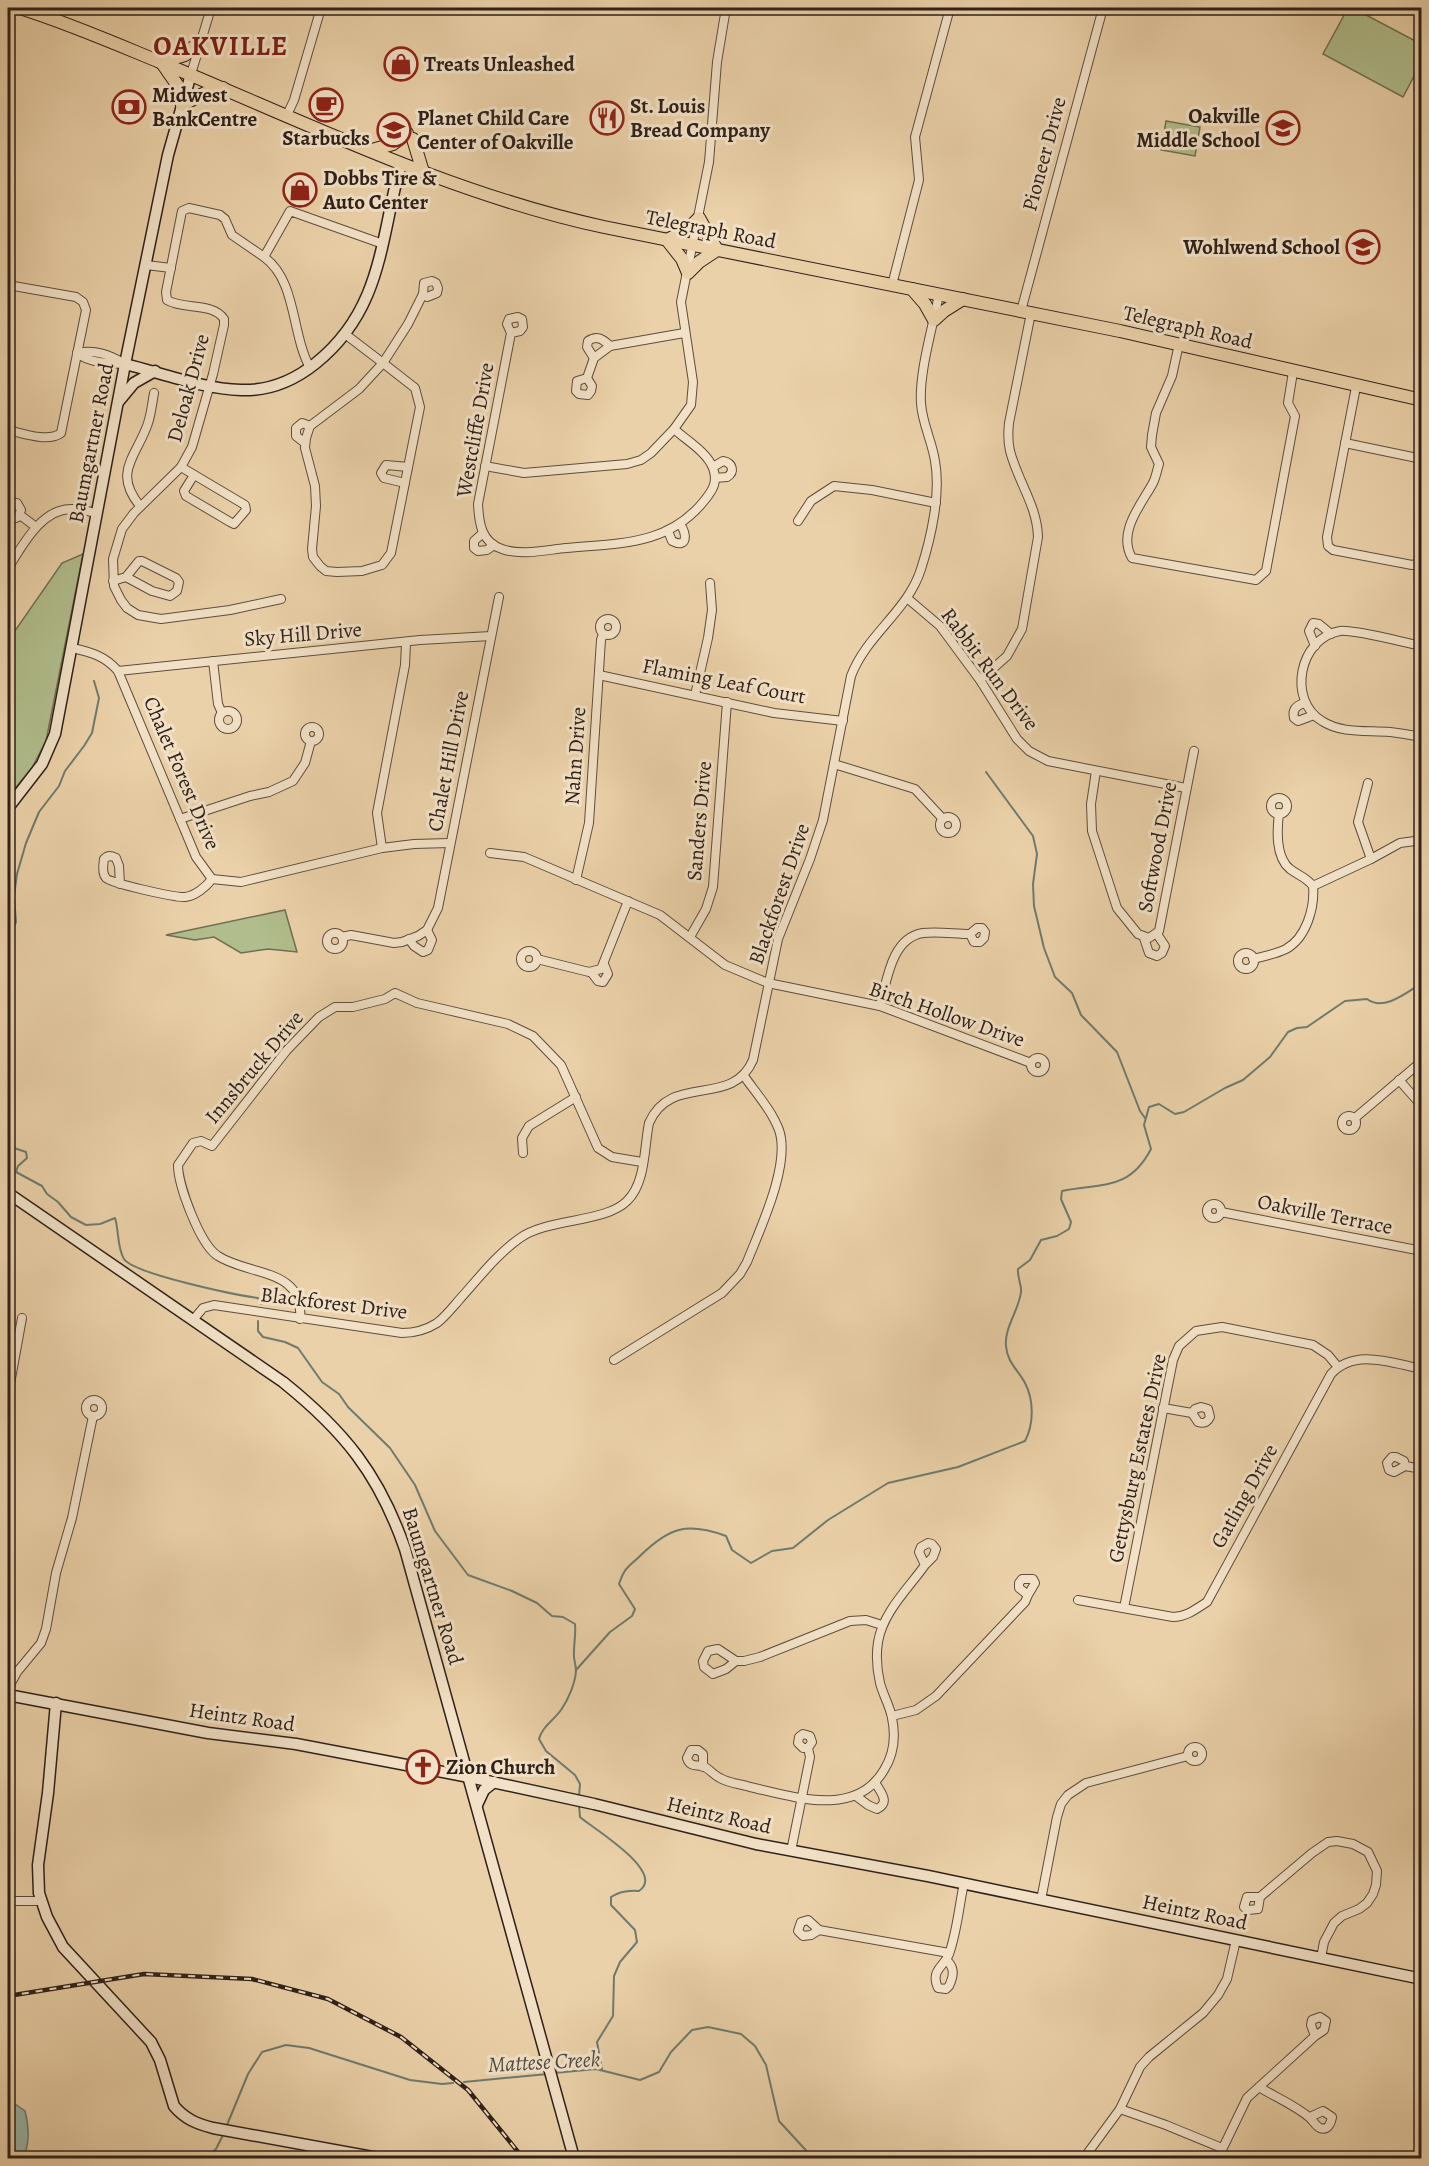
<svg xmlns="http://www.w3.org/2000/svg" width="1429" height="2166" font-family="Alegreya,serif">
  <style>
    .green { fill: #b1bd8c; stroke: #706f54; stroke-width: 1.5 }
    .water { fill: #98b7a8; stroke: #6e7b70; stroke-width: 1.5 }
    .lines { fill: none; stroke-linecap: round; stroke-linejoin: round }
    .stream { stroke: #6e7b70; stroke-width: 2 }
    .street-casing { stroke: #5e4d3e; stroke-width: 10 }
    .secondary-casing { stroke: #2f211b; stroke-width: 13 }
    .primary-casing { stroke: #2f211b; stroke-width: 14 }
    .street { stroke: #f2e1c7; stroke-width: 8 }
    .secondary { stroke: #f2e1c7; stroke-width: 10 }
    .primary { stroke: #ebd1a9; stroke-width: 12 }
    .rail-casing { stroke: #2f211b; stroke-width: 4.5 }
    .rail { stroke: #f2e1c7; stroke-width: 2; stroke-dasharray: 7; stroke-linecap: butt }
    .labels { text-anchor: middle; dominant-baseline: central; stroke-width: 6; stroke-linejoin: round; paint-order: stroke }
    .poi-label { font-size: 21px; font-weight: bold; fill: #2f211b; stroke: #f2e1c7; text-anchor: start }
    .street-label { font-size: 21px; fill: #2f211b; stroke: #f2e1c7 }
    .water-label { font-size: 22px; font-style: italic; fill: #4e4e45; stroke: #f2e1c7 }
    .district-label { font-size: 27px; font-weight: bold; letter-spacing: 1.5px; fill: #7a1f14; stroke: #f2e1c7 }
  </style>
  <rect width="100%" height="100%" fill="#ebd1a9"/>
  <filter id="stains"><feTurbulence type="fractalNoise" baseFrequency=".00333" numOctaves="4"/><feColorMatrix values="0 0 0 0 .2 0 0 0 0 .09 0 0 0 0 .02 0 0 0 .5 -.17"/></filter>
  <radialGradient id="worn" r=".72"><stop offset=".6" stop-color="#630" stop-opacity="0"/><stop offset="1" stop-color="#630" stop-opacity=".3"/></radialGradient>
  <g class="green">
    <polygon points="1348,8 1353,8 1421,44 1421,63 1403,97 1323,54"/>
    <polygon points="1166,121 1200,127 1195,156 1161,150"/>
    <polygon points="83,554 46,741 32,768 8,797 8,650 10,638 62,563"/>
    <polygon points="285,910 297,952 268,949 241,953 214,937 195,940 166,935"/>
  </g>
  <path class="water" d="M8,2099L25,2111C29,2126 30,2145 23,2158H8Z"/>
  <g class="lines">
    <g class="stream">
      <polyline points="986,772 1033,836 1037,854 1033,884 1034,906 1044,948 1055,977 1072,993 1081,1015 1117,1052 1140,1111 1145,1118"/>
      <polyline points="8,940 16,922 14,896 17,874 26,843 39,812 59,786 65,771 84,746 92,733 99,698 94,681"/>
      <path d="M8,1146L26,1152L27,1158L18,1166L16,1172L42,1186L47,1194L58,1202L71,1217L86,1225L100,1224L115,1218C119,1230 117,1248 124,1259C134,1274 236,1295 258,1298L261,1304"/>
      <path d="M258,1321V1331L263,1337L285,1342L298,1348L322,1382L339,1394L348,1407L390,1448L415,1485L435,1531L468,1575L512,1591L537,1603L552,1616L563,1617L575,1624C576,1633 574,1642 574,1652C573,1658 576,1664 576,1671C575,1684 568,1700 561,1710C553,1721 542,1727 539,1739L546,1751L575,1775L580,1784L579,1796"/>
      <path d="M576,1670L610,1632L632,1616L635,1609L619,1584C625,1566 629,1567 641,1555C670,1527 687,1522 726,1536L732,1550L751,1563L772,1551L793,1548L828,1520L888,1483L958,1467L1025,1441C1034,1424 1034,1400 1025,1383C1018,1370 1007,1362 1006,1346C1004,1328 1019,1310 1021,1292C1022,1285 1017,1277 1018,1269L1030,1260L1041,1240L1057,1236L1069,1229L1071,1222L1061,1199L1062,1191C1102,1183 1129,1191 1151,1149L1144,1125L1149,1107L1159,1104L1175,1114L1184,1112L1225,1088L1243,1080L1270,1057L1288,1032L1297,1028L1307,1027L1345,1001L1367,999C1384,1012 1407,992 1422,983"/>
      <path d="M579,1805L580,1817C592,1828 667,1872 639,1891C628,1890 620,1891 611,1897V1905L635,1930L637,1942L620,1962L614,1976L613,2016L597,2042L602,2070"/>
      <polyline points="554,2073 596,2069 640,2080 659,2072 671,2052 692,2030 708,2027 741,2034 755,2046 766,2065 779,2121 813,2158"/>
      <polyline points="464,2082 548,2074"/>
      <polyline points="227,2125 248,2074 262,2052 286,2045 309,2048 410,2080 442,2084 453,2083"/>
      <polyline points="204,2158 216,2149 224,2133"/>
    </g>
    <defs>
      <g id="street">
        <polyline points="191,74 211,8"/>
        <polyline points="287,115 294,100 321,8"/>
        <path d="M264,257C297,281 291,333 310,368"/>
        <polyline points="146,265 171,268"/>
        <path d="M8,285L76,297L83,302L86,310L61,433C48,443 22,433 8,430"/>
        <polyline points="892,285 919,180 915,137 950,8"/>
        <polyline points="1021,311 1103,8"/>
        <path d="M511,333L520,331L523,327L522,319L518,317L509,319L507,324L511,333L478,504C479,523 481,542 502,549C521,556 546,550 566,548C618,543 668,546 704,501C713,490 718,482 713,468C707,452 686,440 674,429"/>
        <polyline points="345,334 383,363 408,324 423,294 427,297 437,293 438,288 436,283 432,281 424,283 423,294"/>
        <path d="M1179,344L1172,376L1156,413L1152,435L1151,447L1159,464C1157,470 1156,477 1153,483C1141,505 1117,532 1132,558L1256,580L1266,571L1295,416L1288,403L1293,372"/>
        <path d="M77,353C95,349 110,355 125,364"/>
        <path d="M77,353C89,363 108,363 124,364"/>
        <path d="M594,358L587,347L588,341C597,335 603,339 610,346"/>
        <polygon points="383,363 415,388 420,407 391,553 382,565 362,571 337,572 326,571 320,566 313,557 312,549 316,506 315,486 305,448 306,438 310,426 359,389"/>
        <polyline points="587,378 592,386 591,391 588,395 579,394 576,391 577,381 587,378 594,358 610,346 684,333"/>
        <polyline points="1356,387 1327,537 1328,546 1333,550 1412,565 1417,564 1422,557"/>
        <polyline points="305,443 296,436 296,428 302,423 310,426"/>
        <polyline points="1345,443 1422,459"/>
        <polyline points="485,466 524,473 627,464 641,460 651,453 674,429 691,405 693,382 681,302 709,162 717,62 726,8"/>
        <polyline points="181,467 245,505 246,510 234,524 230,522 186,496 184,491 194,475"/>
        <path d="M713,467L723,461C733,463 735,472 727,477L715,478"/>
        <polyline points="405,483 384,478 381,473 386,465 408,467"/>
        <polyline points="8,503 17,503 21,510 18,517 13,519 8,517"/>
        <path d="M140,506C113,473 135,458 147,426C151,416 152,404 154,393"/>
        <polyline points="20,515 36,527"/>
        <polyline points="798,521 811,501 834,486 872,490 936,503"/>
        <path d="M668,531L672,541C688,549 687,534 680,524"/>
        <polyline points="483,533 474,541 474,548 478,551 487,550 494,545"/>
        <path d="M8,568C22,547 40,510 70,509C79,508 89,512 97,513"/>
        <polyline points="113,581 126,577 152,591 170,596 177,591 179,582 176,578 142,561 139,561 126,577"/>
        <polyline points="907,598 940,626 980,680 1017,739 1029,751 1048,761 1186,788"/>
        <path d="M281,599L230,610L161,619L138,615L127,608L121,600L114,586L113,559L122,529L134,513L181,467L192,447L213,374L224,325V319C213,302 183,310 167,300L166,292L182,211L189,208L220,215L225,219L232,235L264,257L290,211L383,244"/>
        <circle cx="608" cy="627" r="8"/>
        <polyline points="1315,646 1309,631 1313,623 1319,624 1331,634"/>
        <path d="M1422,646C1405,643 1354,629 1340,631C1299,638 1287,700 1322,721C1342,734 1367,730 1390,732C1400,733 1411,735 1422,737"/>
        <path d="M72,648C91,652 105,656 118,671L196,857L212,879L241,882L382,848L414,844L450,843"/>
        <polyline points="213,661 218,704 222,713"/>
        <polyline points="118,671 420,640 491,636"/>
        <polyline points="599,675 774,713 843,721"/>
        <path d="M980,680L1007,656L1022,629L1038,537C1037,505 1018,482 1010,451C1008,442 1008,432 1009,423L1031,313"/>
        <polyline points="695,695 708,638 712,610 710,583"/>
        <path d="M1305,703C1297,705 1292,709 1294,718L1298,721L1314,715"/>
        <circle cx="228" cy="720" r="9"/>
        <circle cx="312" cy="734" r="7"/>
        <polyline points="834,764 915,789 943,819"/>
        <polyline points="1096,771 1091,804 1092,831 1117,908 1138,934 1149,938 1159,931 1194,751"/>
        <polyline points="1368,783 1358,822 1371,859"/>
        <circle cx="1279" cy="806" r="8"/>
        <path d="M1279,813C1277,830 1275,857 1290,869C1298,875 1307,878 1313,886"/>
        <circle cx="948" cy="825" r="8"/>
        <polyline points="180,819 250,796 269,792 293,781 305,763 311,741"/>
        <polyline points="382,848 377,813 405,665 406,643"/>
        <polyline points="490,853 524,857 660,915 725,965 768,983 880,1006 1031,1063"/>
        <polyline points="576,880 589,823 601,640 603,634"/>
        <path d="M120,884L119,866L116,858C111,855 107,856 104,859C103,865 102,874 106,878C109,883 177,898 185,897C195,896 206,887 212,879"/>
        <polyline points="1313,886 1371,859 1400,843 1422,840"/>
        <circle cx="335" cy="941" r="8"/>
        <polyline points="342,937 351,935 394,943 402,942 418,936 427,930 438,908 499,597"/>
        <polyline points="690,937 706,909 713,887 727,702"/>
        <polyline points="1144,938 1149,953 1157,956 1162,953 1165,946 1157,934"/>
        <polyline points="409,939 414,946 423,952 428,950 432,940 427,930"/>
        <circle cx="529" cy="959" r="8"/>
        <circle cx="1246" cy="961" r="8"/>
        <polyline points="537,959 589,972 601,969 628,901"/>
        <path d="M1253,959C1264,956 1276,954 1286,949C1306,938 1315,908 1313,886"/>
        <polyline points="591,972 598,981 603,982 608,974 604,964"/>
        <path d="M880,1006C887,981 891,938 923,933C938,931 955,934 970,934L977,928H982L985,932L984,938L980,942H974L970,934"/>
        <circle cx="1038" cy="1065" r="7"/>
        <polyline points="1399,1080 1422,1106"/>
        <circle cx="1349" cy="1123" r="7"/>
        <polyline points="1355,1118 1422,1061"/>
        <polyline points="523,1153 522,1138 529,1126 576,1097"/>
        <circle cx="1214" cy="1211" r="7"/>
        <polyline points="1221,1212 1422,1251"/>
        <path d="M300,1319C305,1268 249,1276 218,1256C200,1245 178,1185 178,1165L193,1143L201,1141L212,1146L287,1050L319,1017L335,1007H353L385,999L395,993L417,1003L508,1024L533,1036L561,1065L598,1148L612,1157L642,1162"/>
        <path d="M193,1320L203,1308L214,1305L402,1333C414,1333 426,1330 437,1323C445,1317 452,1308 459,1300C478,1279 497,1254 520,1238C548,1218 605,1223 627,1201C646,1183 644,1147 649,1123C671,1072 732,1109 753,1060L778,939L810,859L823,820L851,676C867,634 908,611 921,569C931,538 941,494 935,461C932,441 922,423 921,403C919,371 933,327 939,294"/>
        <path d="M614,1360L722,1293L740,1274L747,1262C760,1229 791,1164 779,1130C772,1111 756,1093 744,1076"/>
        <polyline points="8,1395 22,1318"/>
        <circle cx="94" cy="1408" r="8"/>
        <path d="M1163,1408L1192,1413L1198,1422C1204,1424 1207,1423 1210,1417L1208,1409L1201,1407L1195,1409L1192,1413"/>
        <polyline points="1405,1466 1404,1461 1396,1457 1392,1457 1387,1463 1389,1470 1394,1472 1405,1466 1422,1469"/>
        <path d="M1078,1600L1173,1617C1186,1617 1196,1609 1207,1602L1331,1374C1355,1348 1391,1363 1422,1369"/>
        <polyline points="1124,1608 1173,1360 1179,1346 1196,1331 1222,1327 1313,1345 1328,1355 1338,1367"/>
        <polyline points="736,1661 726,1669 713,1674 704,1667 703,1661 708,1651 718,1649 736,1661 744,1661 760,1657 850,1621 866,1620 882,1625"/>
        <polyline points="8,1695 11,1683 17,1672 41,1643 46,1629 56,1573 72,1518 93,1416"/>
        <polyline points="892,1716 916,1710 936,1696 1025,1602 1028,1595 1019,1588 1019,1583 1022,1579 1033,1579 1035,1583 1028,1595"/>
        <circle cx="1195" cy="1754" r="7"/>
        <path d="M703,1767V1754L698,1750H691L687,1758C690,1768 697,1764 705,1767C710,1770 714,1775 720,1778C728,1783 741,1784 750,1787C794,1797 856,1818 884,1770C894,1754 896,1737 892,1718C890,1706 883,1695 880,1683C877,1670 876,1655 878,1642C883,1612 908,1589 925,1565L919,1552L921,1547L928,1543L932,1544L936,1549L933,1557L925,1565"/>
        <path d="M856,1796L868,1805L877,1809C891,1802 880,1792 875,1782"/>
        <polyline points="791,1851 810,1757 808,1748 812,1742 810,1736 803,1734 799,1737 798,1743 803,1748 808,1748"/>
        <polyline points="1260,1897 1258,1909 1248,1910 1244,1907 1247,1897 1260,1897 1312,1853 1328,1842 1337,1841 1353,1844 1368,1852 1377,1871 1376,1885 1373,1894 1367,1903 1359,1909 1342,1916 1334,1923 1324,1942 1321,1958"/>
        <polyline points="1041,1900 1057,1817 1061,1804 1068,1795 1086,1783 1188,1756"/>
        <polyline points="8,1901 41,1901"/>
        <polyline points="819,1930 811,1935 803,1936 798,1931 801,1922 808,1920 819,1930 949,1953"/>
        <path d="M946,1960C955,1967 954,1976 949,1986L946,1989L938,1988C930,1970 944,1967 949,1954C957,1932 959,1906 964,1883"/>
        <path d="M1259,2087C1275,2097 1295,2105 1310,2118C1313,2121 1316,2126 1320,2128C1328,2131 1331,2123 1332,2117L1323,2111L1310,2117"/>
        <polyline points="1120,2109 1166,2125 1222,2148"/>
        <polyline points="1084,2158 1120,2109 1140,2067 1149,2057 1203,2013 1218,1995 1227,1979 1236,1940"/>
        <polyline points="1218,2158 1247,2098 1315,2036 1324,2030 1326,2021 1320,2017 1312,2020 1311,2025 1315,2036"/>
      </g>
      <g id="secondary">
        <path d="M125,364C161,373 204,389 241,390C269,391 295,380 316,363C383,309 380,239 401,163"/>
        <polyline points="119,401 134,383 155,371"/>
        <polyline points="8,808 42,764 55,734 125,364 168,155 191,74"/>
        <path d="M8,1193L283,1382C344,1431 379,1474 405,1549L574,2158"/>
        <polyline points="8,1695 208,1733 296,1744 469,1777 594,1804 756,1844 928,1876 1422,1979"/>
        <path d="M56,1703L48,1793L38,1865L39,1893L47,1917L63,1947L151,2042L160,2060L174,2106C185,2119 197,2124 213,2128L378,2158"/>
        <polyline points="477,1805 484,1790 494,1782"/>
      </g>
      <g id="primary">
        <path d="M20,8C68,23 114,43 160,62C305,122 450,194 604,227L1120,331L1422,400"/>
        <polyline points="161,62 185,55 201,40"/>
        <polyline points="162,63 178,86 182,105 205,93 223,88"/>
        <polyline points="413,139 423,172"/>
        <polyline points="372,150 393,144 407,133"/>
        <polyline points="667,240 682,259 688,273 699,262 717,250"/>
        <polyline points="667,240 688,229 699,218 717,250"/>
        <polyline points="912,289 925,304 934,320 944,311 963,299"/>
      </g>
    </defs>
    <use href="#street" class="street-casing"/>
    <use href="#secondary" class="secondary-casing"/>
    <use href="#primary" class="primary-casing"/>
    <use href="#street" class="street"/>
    <use href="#secondary" class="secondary"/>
    <use href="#primary" class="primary"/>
    <defs>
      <polyline id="rail" points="8,1996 144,1974 252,1979 328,1999 401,2037 468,2090 523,2158"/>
    </defs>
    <use href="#rail" class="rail-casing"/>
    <use href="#rail" class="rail"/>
  </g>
  <defs>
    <symbol id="shop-ring" viewBox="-11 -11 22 22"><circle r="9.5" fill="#f2e1c7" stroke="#8f2418" stroke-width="1.5"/><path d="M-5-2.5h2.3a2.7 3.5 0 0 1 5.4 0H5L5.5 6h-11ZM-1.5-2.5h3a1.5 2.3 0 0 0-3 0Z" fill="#8f2418"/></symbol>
    <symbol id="cafe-ring" viewBox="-11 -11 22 22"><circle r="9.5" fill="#f2e1c7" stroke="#8f2418" stroke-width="1.5"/><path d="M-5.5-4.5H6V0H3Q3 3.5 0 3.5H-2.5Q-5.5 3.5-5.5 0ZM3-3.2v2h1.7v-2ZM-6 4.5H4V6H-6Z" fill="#8f2418"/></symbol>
    <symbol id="bank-ring" viewBox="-11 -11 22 22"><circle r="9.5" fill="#f2e1c7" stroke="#8f2418" stroke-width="1.5"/><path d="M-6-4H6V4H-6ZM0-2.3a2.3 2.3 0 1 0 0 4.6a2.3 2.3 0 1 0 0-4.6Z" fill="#8f2418"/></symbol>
    <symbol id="restaurant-ring" viewBox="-11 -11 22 22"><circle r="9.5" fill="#f2e1c7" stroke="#8f2418" stroke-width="1.5"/><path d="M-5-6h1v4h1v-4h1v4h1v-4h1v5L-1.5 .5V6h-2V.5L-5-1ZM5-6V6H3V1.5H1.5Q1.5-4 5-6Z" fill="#8f2418"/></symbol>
    <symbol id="school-ring" viewBox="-11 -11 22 22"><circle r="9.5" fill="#f2e1c7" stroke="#8f2418" stroke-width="1.5"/><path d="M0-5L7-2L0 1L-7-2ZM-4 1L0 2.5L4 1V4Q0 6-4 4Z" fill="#8f2418"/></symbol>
    <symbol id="church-ring" viewBox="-11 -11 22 22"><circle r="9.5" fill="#f2e1c7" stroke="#8f2418" stroke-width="1.5"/><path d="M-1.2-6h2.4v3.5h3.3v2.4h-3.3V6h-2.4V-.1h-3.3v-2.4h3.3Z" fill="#8f2418"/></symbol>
  </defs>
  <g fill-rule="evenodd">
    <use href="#shop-ring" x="382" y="45" width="38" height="38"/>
    <use href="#cafe-ring" x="307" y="86" width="38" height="38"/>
    <use href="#bank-ring" x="110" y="88" width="38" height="38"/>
    <use href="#restaurant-ring" x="588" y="99" width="38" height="38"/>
    <use href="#school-ring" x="1264" y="109" width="38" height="38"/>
    <use href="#school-ring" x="375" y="111" width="38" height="38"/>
    <use href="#shop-ring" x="281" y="171" width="38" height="38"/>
    <use href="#school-ring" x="1344" y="228" width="38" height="38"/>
    <use href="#church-ring" x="404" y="1748" width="38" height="38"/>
  </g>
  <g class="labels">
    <g class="poi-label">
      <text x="424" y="64">Treats Unleashed</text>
      <text x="152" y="95">Midwest<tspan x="152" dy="24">BankCentre</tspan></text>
      <text x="630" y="106">St. Louis<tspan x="630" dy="24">Bread Company</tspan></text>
      <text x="1260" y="116" text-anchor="end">Oakville<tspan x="1260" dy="24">Middle School</tspan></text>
      <text x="417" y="118">Planet Child Care<tspan x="417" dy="24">Center of Oakville</tspan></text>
      <text x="326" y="138" text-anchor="middle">Starbucks</text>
      <text x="323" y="178">Dobbs Tire &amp;<tspan x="323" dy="24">Auto Center</tspan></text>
      <text x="1340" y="247" text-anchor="end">Wohlwend School</text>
      <text x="446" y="1767">Zion Church</text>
    </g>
    <g class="street-label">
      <text transform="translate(1044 154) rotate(-75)">Pioneer Drive</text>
      <text transform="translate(711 229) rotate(11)">Telegraph Road</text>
      <text transform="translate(1188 327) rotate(13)">Telegraph Road</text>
      <text transform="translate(188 388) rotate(-75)">Deloak Drive</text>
      <text transform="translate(475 430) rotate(-80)">Westcliffe Drive</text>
      <text transform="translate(91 443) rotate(-79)">Baumgartner Road</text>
      <text transform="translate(303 634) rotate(-5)">Sky Hill Drive</text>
      <text transform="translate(990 669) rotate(53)">Rabbit Run Drive</text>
      <text transform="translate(724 681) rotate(11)">Flaming Leaf Court</text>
      <text transform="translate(575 756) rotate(-86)">Nahn Drive</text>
      <text transform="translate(448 761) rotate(-79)">Chalet Hill Drive</text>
      <text transform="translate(182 773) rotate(67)">Chalet Forest Drive</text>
      <text transform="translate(699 821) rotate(-85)">Sanders Drive</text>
      <text transform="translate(1157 847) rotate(-79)">Softwood Drive</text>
      <text transform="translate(779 894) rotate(-71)">Blackforest Drive</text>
      <text transform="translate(947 1014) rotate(19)">Birch Hollow Drive</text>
      <text transform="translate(254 1067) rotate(-50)">Innsbruck Drive</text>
      <text transform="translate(1325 1214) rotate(11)">Oakville Terrace</text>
      <text transform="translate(334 1303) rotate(7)">Blackforest Drive</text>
      <text transform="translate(1137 1458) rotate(-78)">Gettysburg Estates Drive</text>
      <text transform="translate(1244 1496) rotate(-61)">Gatling Drive</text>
      <text transform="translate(433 1586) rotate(73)">Baumgartner Road</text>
      <text transform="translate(242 1717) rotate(8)">Heintz Road</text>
      <text transform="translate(719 1815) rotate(13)">Heintz Road</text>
      <text transform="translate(1195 1912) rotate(12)">Heintz Road</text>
    </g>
    <g class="water-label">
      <text transform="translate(544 2062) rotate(-3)">Mattese Creek</text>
    </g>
    <g class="district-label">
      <text x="221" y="46">OAKVILLE</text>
    </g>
  </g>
  <rect width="1429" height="2166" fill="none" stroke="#ebd1a9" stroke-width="30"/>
  <rect x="9" y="9" width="1411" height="2148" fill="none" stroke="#2f211b" stroke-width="3"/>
  <rect x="15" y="15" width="1399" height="2136" fill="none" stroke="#2f211b" stroke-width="1.5"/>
  <rect width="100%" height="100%" filter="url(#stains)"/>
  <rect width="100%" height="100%" fill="url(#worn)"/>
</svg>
